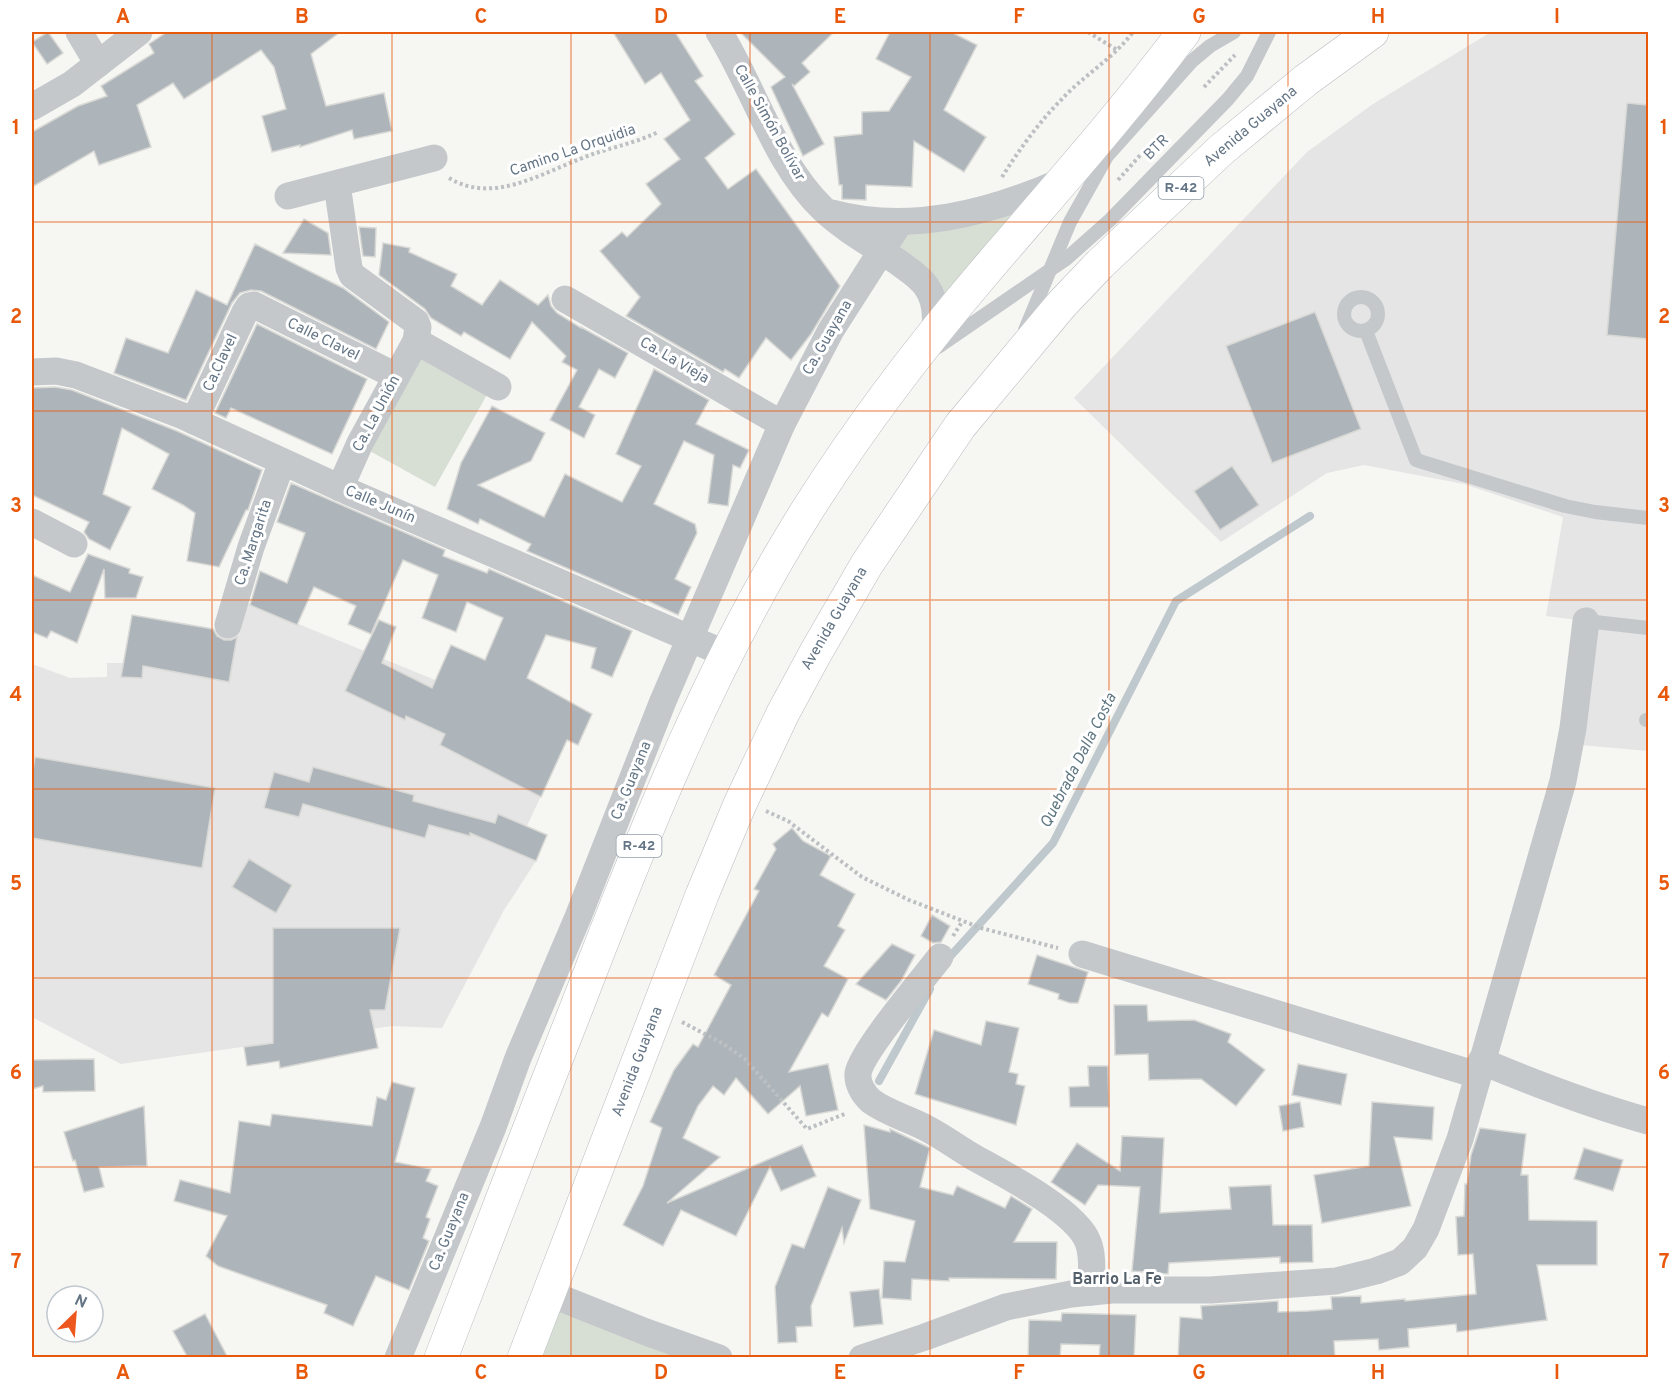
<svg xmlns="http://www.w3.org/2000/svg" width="1680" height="1389" font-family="Overpass,sans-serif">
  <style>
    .built { fill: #e4e5e4 }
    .green { fill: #d7ded3 }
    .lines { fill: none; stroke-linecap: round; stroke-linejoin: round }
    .stream { stroke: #bec8cd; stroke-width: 8 }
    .building { fill: #adb4ba; stroke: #d8d8d5; stroke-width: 1.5 }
    .primary-casing { stroke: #b7bbbf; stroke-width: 34 }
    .path { stroke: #bdc0c2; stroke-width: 4; stroke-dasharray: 3 3; stroke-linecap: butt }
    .service { stroke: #c4c8cb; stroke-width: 14 }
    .minor { stroke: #c4c8cb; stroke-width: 27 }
    .primary { stroke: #fff; stroke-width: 33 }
    .grid { fill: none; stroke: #e8590c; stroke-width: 1.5; stroke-opacity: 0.55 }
    .labels { text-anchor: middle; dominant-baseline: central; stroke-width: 6; stroke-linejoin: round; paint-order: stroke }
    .shield { fill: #fff; stroke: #929eaa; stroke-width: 1.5 }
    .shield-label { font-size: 14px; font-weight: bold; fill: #647586 }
    .street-label { font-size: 15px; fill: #647586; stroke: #fff }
    .water-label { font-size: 16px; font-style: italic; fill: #5f7782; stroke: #fff }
    .neighbourhood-label { font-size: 16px; font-weight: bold; fill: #525e6a; stroke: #fff }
    .neatline { fill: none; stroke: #e8590c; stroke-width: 2 }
    .grid-label { font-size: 20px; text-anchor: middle; font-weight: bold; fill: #e8590c }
  </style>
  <rect width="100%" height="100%" fill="#f6f6f3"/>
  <g class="built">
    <polygon points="1491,32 1648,32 1648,751 1570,744 1586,621 1546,616 1563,517 1464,484 1364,465 1327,473 1221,542 1074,398 1307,152 1373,104"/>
    <polygon points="245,602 435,680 567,740 527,826 547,835 536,861 504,910 442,1028 392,1026 121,1064 32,1017 32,664 70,678 107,677 107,663 124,663 168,621 238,634"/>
  </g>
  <g class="green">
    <polygon points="1064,180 935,310 843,214 895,217"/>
    <polygon points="422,354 489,391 435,487 368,450"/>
    <polygon points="548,1293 719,1358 524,1358"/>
  </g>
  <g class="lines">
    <g class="stream">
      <polyline points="946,961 1053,843 1176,601 1310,516"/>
      <polyline points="879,1081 930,989"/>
    </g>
  </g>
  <g class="building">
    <polygon points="48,32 63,53 47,64 32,42"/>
    <polygon points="167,32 340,32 311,54 326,106 384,93 392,131 354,139 352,130 300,147 300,145 272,152 262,116 286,109 274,67 261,50 184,99 173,83 137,105 151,147 99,165 94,151 32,187 32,132 78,106 107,96 101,86 154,53 149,44"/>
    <polygon points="613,32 675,32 703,76 695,81 735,134 705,158 728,189 756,169 840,286 811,334 791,360 766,338 739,378 725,369 723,372 626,316 640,297 600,251 622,232 627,237 661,204 646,184 680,159 664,139 690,120 661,73 645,84"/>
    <polygon points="740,32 834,32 802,63 810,72 794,86 792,84 824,144 803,156 771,87 785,77"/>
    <polygon points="890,32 951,32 977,45 944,110 986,137 964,172 914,141 912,187 866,185 866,200 842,199 842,185 839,185 834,137 862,134 862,112 889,111 911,77 876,59"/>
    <polygon points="1627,103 1648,105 1648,339 1607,335"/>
    <polygon points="304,219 328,233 331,255 283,253"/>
    <polygon points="359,227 376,228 375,257 363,256"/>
    <polygon points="383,243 410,248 409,252 457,274 451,286 482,305 500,280 538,305 548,295 551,306 557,313 581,328 581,327 628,353 615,378 599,369 579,407 595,415 584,438 550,420 577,370 562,362 566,356 532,322 510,359 464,332 461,336 431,318 425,309 379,275"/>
    <polygon points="255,244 343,288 389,322 376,349 261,291 251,290 240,293 232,303 186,400 114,373 126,338 168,353 196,290 227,305"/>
    <polygon points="1315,312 1361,429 1272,463 1226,346"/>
    <polygon points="257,324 367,379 332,454 231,408 226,418 215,413"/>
    <polygon points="654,369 709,400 696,424 749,450 740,468 733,465 728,506 708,503 714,455 684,441 654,504 695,524 697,533 675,579 691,587 678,615 646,600 645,602 527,551 531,544 480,519 478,524 447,509 461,463 492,406 545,433 531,461 478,485 544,517 565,474 622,502 641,466 616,454"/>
    <polygon points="55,387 72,390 177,431 262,470 248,510 246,510 219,567 187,561 195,513 183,505 152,489 169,454 122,428 103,494 131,507 110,550 89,539 84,532 89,522 32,495 32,388"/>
    <polygon points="1232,466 1259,505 1220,530 1194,491"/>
    <polygon points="291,483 445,550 443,556 487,573 489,569 632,631 612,677 591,668 596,648 546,635 527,678 592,714 578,745 567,740 541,797 440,745 445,734 406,716 405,720 345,691 379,620 396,627 382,663 432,688 451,645 485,660 503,618 467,602 456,632 422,618 438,575 403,560 371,634 348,624 356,606 314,587 297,625 250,605 260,571 287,583 305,533 277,522"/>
    <polygon points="88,554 130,569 129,573 143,577 136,598 105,598 104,569 77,643 51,631 47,638 32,632 32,575 70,592"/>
    <polygon points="132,615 213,629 217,636 224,640 231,640 237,637 229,682 143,666 142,678 121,677"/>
    <polygon points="35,757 215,788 202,868 32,838 32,778"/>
    <polygon points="313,767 414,795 413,801 495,823 498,814 547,835 536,861 470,833 470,836 429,825 425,838 303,804 299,817 264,808 274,772 309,782"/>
    <polygon points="792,828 803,841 831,856 820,875 855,894 838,926 845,930 824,966 848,979 828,1017 822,1013 789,1072 828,1064 838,1110 806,1116 800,1086 768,1114 736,1078 724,1095 713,1086 698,1106 683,1138 720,1157 667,1203 802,1145 816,1176 781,1191 770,1167 736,1236 681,1210 663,1246 623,1225 643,1186 662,1128 650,1122 674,1070 693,1044 698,1047 731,985 714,975 759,891 754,889 776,849 773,844"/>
    <polygon points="249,859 292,885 276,913 232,887"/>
    <polygon points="932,915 950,926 941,942 933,943 921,936"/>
    <polygon points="273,928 400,928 385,1010 370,1010 378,1048 280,1068 279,1061 247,1066 244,1047 273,1043"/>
    <polygon points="892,944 915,955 901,981 886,1000 856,984"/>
    <polygon points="1037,955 1088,972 1078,1003 1070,1003 1058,999 1059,994 1028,984"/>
    <polygon points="1114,1005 1147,1005 1148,1021 1194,1020 1231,1034 1228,1042 1265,1070 1236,1106 1201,1079 1149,1080 1148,1054 1115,1055"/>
    <polygon points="986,1021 1019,1028 1009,1072 1018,1074 1016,1084 1025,1086 1016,1125 915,1094 934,1030 981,1045"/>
    <polygon points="94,1059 95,1091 43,1092 43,1086 32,1089 32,1060"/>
    <polygon points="1298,1064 1347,1074 1341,1105 1292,1095"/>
    <polygon points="1088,1066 1108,1066 1109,1107 1070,1107 1069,1087 1089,1086"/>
    <polygon points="392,1082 415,1088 395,1162 431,1169 426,1181 438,1186 426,1217 430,1219 423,1238 429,1241 409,1290 376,1276 353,1326 324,1313 327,1305 218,1266 206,1256 227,1216 174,1201 180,1180 230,1193 239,1121 270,1126 272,1114 372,1126 377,1097 386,1100"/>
    <polygon points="1300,1102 1304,1127 1283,1131 1279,1106"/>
    <polygon points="1372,1102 1434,1107 1432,1140 1394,1137 1411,1206 1322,1223 1314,1175 1369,1166"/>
    <polygon points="144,1106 147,1166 99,1167 104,1187 84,1192 75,1160 73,1161 64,1132"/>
    <polygon points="864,1125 890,1132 890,1129 930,1148 920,1187 953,1195 957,1186 1005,1208 1011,1196 1032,1209 1014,1242 1057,1242 1056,1279 949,1278 949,1281 912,1279 911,1300 882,1298 884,1261 905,1262 915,1221 870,1209"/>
    <polygon points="1480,1128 1526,1134 1521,1175 1528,1175 1529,1220 1597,1221 1597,1265 1537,1265 1547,1320 1457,1332 1456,1324 1408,1329 1409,1347 1379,1350 1378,1339 1334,1341 1335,1358 1178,1358 1180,1317 1202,1319 1201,1306 1278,1301 1278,1312 1308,1311 1332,1309 1331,1297 1361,1296 1361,1303 1405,1299 1405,1301 1476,1294 1473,1254 1458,1255 1456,1217 1464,1216 1465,1184 1467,1184 1471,1155"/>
    <polygon points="1122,1136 1164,1138 1160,1213 1231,1209 1229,1187 1271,1185 1273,1225 1312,1225 1313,1262 1280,1263 1280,1257 1169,1263 1168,1274 1132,1271 1140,1187 1098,1185 1085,1205 1051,1182 1077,1143 1120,1171"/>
    <polygon points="1584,1148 1623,1160 1613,1191 1574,1179"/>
    <polygon points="828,1187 861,1200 844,1243 842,1228 811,1306 812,1326 796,1327 797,1342 778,1343 775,1287 792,1244 804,1248"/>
    <polygon points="879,1289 883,1324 854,1327 850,1292"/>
    <polygon points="1062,1313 1136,1315 1134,1358 1099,1358 1100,1345 1061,1344 1060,1358 1028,1358 1029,1320 1061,1321"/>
    <polygon points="205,1314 228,1358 188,1358 173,1331"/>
  </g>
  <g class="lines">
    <defs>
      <g id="primary">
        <path d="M441,1358C488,1235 535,1113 583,991C647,825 713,660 808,509C860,427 919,349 982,275C1051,194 1121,116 1184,32"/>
        <polyline points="524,1358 702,895 740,804 783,713 816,652 867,564 960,426 1061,305 1100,264 1221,150 1306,80 1372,32"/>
      </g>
    </defs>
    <use href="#primary" class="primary-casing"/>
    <g class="path">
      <polyline points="1088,32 1117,50"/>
      <polyline points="1204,87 1235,55"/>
      <path d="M1002,177C1019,150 1039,122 1062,99C1084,75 1114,58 1133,32"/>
      <path d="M449,178C492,204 538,175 580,159C606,148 631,145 658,132"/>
      <polyline points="1118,180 1144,151"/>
      <polyline points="766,811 788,821 862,877 909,900 981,928 1058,948"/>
      <polyline points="953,936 962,922"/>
      <polyline points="682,1022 722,1043 745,1059 807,1129 847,1113"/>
    </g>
    <g class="service">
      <circle cx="1361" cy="314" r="17"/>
      <polyline points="1025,330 1070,222 1107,156 1192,61 1210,46 1234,32"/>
      <polyline points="1366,331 1416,460 1565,506 1595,512 1648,518"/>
      <polyline points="938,347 1066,259 1110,220 1228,99 1247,76 1269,32"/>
      <polyline points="1586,621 1648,628"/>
      <polyline points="1646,720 1648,720"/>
    </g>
    <g class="minor">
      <polyline points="79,32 98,64"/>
      <path d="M719,32C754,88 775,163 823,209C845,230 873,245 898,262C907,269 919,276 926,286C936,300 937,317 934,334"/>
      <polyline points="32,107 72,84 139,32"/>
      <polyline points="337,184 349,268 352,275 416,322 418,327 416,341 360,443 340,488"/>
      <polyline points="288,196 434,158"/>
      <path d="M832,213C909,234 989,213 1060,182"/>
      <polyline points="565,299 782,424"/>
      <polyline points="416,341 498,387"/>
      <polyline points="32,372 56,371 76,375 183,416 347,491 726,654"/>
      <polyline points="194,421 245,312 249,306 254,305 396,376"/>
      <polyline points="32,522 74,544"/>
      <polyline points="228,625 251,547 282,462"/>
      <polyline points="1082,954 1477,1075"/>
      <path d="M940,957C923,979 862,1051 858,1073C857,1083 863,1094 871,1101C887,1113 907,1118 924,1127C942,1136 958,1148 975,1158C1004,1174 1076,1211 1088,1242C1094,1257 1091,1276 1091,1292"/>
      <path d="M1481,1061C1536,1084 1591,1105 1648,1121"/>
      <polyline points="548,1293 646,1332 719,1358"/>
      <polyline points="398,1358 493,1127 518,1058 578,917 663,701 782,424 831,330 900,222"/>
      <polyline points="862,1358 925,1337 1006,1307 1071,1294 1112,1290 1211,1290 1336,1281 1376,1271 1400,1262 1415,1248 1426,1229 1460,1139 1563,781 1573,728 1586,621"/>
    </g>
    <use href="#primary" class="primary"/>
  </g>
  <path class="grid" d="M212,32V1358M392,32V1358M571,32V1358M750,32V1358M930,32V1358M1109,32V1358M1288,32V1358M1468,32V1358M32,222H1648M32,411H1648M32,600H1648M32,789H1648M32,978H1648M32,1167H1648"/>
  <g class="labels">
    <g class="shield">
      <rect x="1158.5" y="177" width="45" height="22" rx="4.5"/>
      <rect x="616.5" y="835" width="45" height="22" rx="4.5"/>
    </g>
    <g class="shield-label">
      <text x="1181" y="188">R-42</text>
      <text x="639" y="846">R-42</text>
    </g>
    <g class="street-label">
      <text transform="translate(769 123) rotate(61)">Calle Simón Bolívar</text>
      <text transform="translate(1251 127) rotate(-40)">Avenida Guayana</text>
      <text transform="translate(1157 148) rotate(-45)">BTR</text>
      <text transform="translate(573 151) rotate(-19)">Camino La Orquidia</text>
      <text transform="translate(828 338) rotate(-60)">Ca. Guayana</text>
      <text transform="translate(323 340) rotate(26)">Calle Clavel</text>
      <text transform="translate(674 361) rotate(30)">Ca. La Vieja</text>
      <text transform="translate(221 363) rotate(-65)">Ca.Clavel</text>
      <text transform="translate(377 414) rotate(-62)">Ca. La Unión</text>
      <text transform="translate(380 505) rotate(23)">Calle Junín</text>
      <text transform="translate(254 543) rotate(-72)">Ca. Margarita</text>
      <text transform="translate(835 619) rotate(-60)">Avenida Guayana</text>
      <text transform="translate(632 781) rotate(-68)">Ca. Guayana</text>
      <text transform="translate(638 1062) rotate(-69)">Avenida Guayana</text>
      <text transform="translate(450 1232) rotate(-68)">Ca. Guayana</text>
    </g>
    <g class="water-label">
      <text transform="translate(1079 761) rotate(-63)">Quebrada Dalla Costa</text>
    </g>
    <g class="neighbourhood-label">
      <text x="1117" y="1280">Barrio La Fe</text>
    </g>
  </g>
  <rect width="1680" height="1389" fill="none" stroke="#ffffff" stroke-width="66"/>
  <g transform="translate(75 1314) rotate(25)"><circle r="28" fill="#ffffff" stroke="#c1c8cf" stroke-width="1.5"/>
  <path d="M0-4.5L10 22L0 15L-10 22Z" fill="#ed561c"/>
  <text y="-9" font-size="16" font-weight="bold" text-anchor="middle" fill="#647586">N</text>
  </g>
  <rect x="33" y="33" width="1614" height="1323" class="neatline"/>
  <g class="grid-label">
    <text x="123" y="23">A</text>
    <text x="302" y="23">B</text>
    <text x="481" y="23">C</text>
    <text x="661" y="23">D</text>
    <text x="840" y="23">E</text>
    <text x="1019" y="23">F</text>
    <text x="1199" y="23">G</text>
    <text x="1378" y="23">H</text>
    <text x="1557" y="23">I</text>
    <text x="16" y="134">1</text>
    <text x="1664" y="134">1</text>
    <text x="16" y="323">2</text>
    <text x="1664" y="323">2</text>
    <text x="16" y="512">3</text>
    <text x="1664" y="512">3</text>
    <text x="16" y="701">4</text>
    <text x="1664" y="701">4</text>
    <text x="16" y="890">5</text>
    <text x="1664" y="890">5</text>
    <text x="16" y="1079">6</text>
    <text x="1664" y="1079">6</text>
    <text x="16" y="1268">7</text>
    <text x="1664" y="1268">7</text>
    <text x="123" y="1379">A</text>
    <text x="302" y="1379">B</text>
    <text x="481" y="1379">C</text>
    <text x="661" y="1379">D</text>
    <text x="840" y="1379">E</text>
    <text x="1019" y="1379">F</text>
    <text x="1199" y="1379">G</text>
    <text x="1378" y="1379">H</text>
    <text x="1557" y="1379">I</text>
  </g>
</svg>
